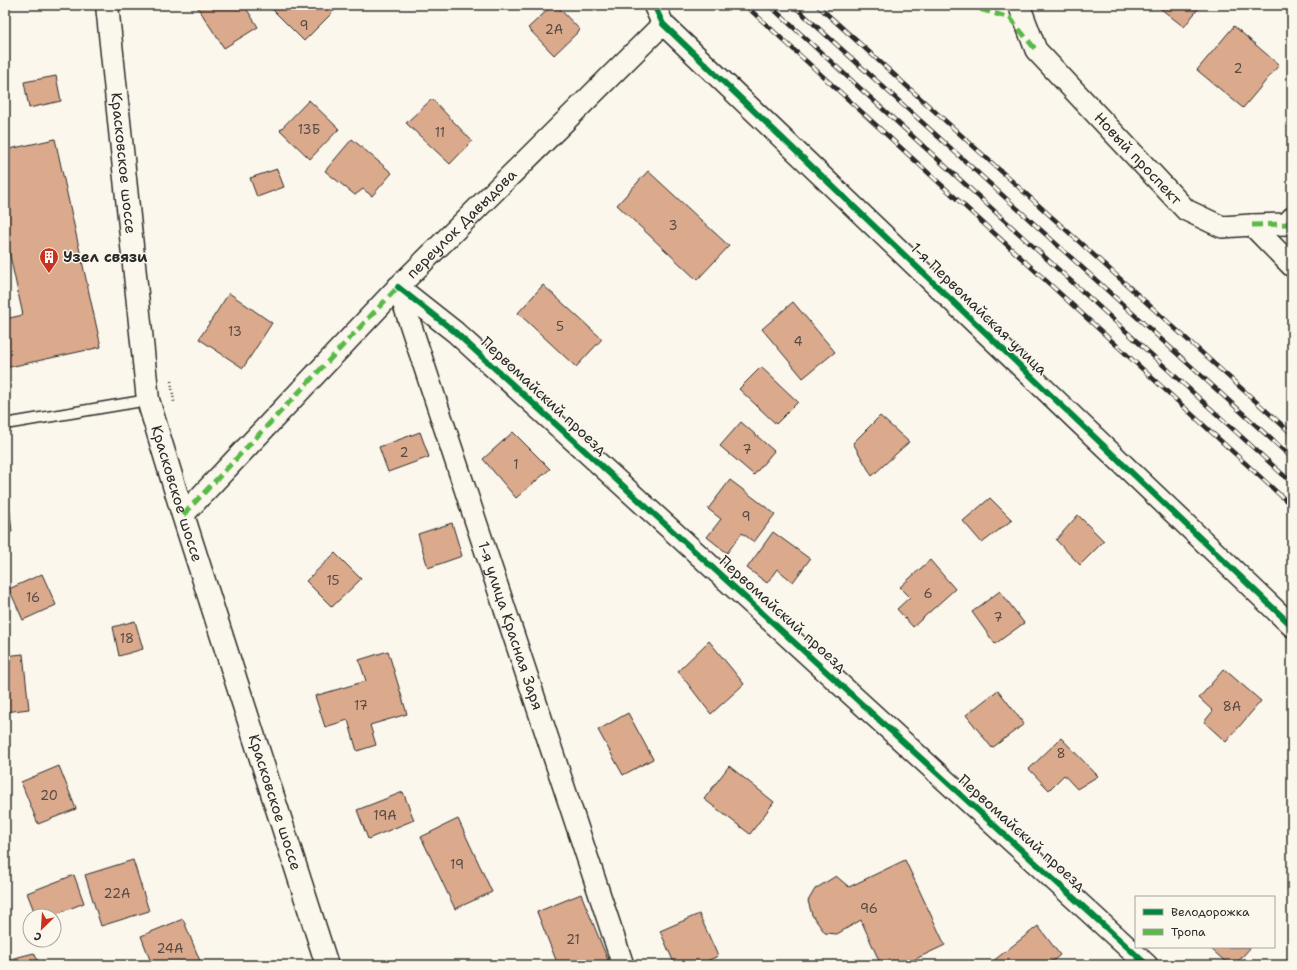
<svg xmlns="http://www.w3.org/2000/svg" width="1297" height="970" font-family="'Shantell Sans',sans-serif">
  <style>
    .building { fill: #dbaa8d; stroke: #2b2b2b }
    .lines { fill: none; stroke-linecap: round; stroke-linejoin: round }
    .lane-casing { stroke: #2b2b2b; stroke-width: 13 }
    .street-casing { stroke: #2b2b2b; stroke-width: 24 }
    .secondary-casing { stroke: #2b2b2b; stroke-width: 25 }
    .path { stroke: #2b2b2b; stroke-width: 2.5; stroke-dasharray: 1 3; stroke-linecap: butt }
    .lane { stroke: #fbf7ec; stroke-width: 10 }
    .street { stroke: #fbf7ec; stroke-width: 21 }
    .secondary { stroke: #fbf7ec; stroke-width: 22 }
    .rail-casing { stroke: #2b2b2b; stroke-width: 4.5 }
    .rail { stroke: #fbf7ec; stroke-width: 3; stroke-dasharray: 9; stroke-linecap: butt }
    .quiet { stroke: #58b947; stroke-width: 5; stroke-dasharray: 10 5; stroke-linecap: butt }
    .cycleway-casing { stroke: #fbf7ec; stroke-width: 8 }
    .cycleway { stroke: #00873e; stroke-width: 6 }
    .labels { text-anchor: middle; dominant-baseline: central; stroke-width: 3; stroke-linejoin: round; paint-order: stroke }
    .number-label { font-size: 13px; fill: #574b44 }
    .street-label { font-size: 15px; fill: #2b2b2b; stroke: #fbf7ec }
    .poi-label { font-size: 15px; font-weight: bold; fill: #2b2b2b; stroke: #fbf7ec; text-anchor: start }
  </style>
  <rect width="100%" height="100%" fill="#fbf7ec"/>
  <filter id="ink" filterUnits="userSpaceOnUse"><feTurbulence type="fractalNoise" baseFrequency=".025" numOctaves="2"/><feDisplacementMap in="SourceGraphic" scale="8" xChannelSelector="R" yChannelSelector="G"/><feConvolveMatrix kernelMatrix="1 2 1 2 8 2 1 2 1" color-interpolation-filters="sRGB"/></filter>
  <g filter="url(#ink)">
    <g class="building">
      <polygon points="196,5 244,5 258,27 224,48"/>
      <polygon points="277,5 335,5 337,8 304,41 272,9"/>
      <polygon points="553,5 556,5 580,30 554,55 528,28"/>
      <polygon points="1156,5 1201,5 1184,27"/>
      <polygon points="1234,26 1279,65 1243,108 1197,70"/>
      <polygon points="56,76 61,101 29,108 24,82"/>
      <polygon points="432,99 472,141 450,164 406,123"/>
      <polygon points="309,100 339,129 310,159 280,130"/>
      <polygon points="55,139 101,347 5,368 5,319 23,315 5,233 5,150"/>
      <polygon points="352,139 392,173 372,196 363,189 355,195 325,171"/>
      <polygon points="277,169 284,187 257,197 250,178"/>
      <polygon points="648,171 729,246 697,280 617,205"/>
      <polygon points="543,285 602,339 576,367 518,313"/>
      <polygon points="229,293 272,323 243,368 199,339"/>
      <polygon points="793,302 835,352 803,378 762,329"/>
      <polygon points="761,367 798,402 776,424 739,389"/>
      <polygon points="880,416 909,442 872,476 853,443"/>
      <polygon points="741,422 774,451 754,475 720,446"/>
      <polygon points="420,432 429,457 388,472 379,447"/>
      <polygon points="513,432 550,469 516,498 483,459"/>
      <polygon points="5,463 12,532 5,532"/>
      <polygon points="730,480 775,514 754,542 742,533 727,553 707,537 721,519 708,509"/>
      <polygon points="990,498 1012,520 982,543 963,521"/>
      <polygon points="1078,515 1104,541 1080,565 1056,540"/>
      <polygon points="452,523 462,556 428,568 418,534"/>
      <polygon points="773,532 810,559 793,582 777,569 767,583 747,568"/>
      <polygon points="335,553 361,579 332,607 306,581"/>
      <polygon points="930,560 955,589 913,627 897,609 910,597 900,587"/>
      <polygon points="42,574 56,605 23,620 9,589"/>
      <polygon points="1000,591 1024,623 995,644 972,612"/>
      <polygon points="135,621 143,649 119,656 113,627"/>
      <polygon points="709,641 744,684 711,714 678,671"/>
      <polygon points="388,651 407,714 370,725 376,745 357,751 348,720 325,727 315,696 366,681 359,660"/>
      <polygon points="23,654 29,709 5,712 5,656"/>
      <polygon points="1224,669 1261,701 1226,742 1204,722 1213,711 1199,698"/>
      <polygon points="998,690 1024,724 992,748 966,715"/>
      <polygon points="628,713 653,759 623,775 598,730"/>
      <polygon points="1061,738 1098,776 1077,789 1064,775 1049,790 1029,769"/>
      <polygon points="59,766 76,809 38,824 21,782"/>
      <polygon points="729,766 774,802 750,834 704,799"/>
      <polygon points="403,792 414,820 368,839 357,810"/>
      <polygon points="458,819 492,892 455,909 421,837"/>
      <polygon points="133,860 149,911 101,926 85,875"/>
      <polygon points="905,860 945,945 903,965 881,965 861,920 837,934 825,933 812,915 808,901 815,889 836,876 849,887"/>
      <polygon points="74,875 84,903 51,916 36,916 27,893"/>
      <polygon points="581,894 610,965 558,965 537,912"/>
      <polygon points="699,914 718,956 698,965 675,965 660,931"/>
      <polygon points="183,919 200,961 188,965 152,965 141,936"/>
      <polygon points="1038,926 1060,955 1048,965 988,965"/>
      <polygon points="1209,947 1251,947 1235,965 1229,965"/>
      <polygon points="34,953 40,965 7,965 6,960"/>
      <polygon points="1292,955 1292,965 1282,965"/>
    </g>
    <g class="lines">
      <defs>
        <polyline id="lane" points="5,424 148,400"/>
        <g id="street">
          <polyline points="654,5 663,24 1292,626"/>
          <path id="s1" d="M1019,5L1036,50L1186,210L1222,227L1252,225L1292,266"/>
          <polyline points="1252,225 1287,224 1292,218"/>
          <polyline points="398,287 455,332 1147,965"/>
          <path id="s2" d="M398,287L623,965"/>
          <path id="s3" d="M183,515L398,287L663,24"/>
        </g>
        <g id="secondary">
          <path id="s4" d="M107,5L148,400L183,515L327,965"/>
        </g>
      </defs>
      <use href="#lane" class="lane-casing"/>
      <use href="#street" class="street-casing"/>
      <use href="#secondary" class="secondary-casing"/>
      <polyline class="path" points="171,381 174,402"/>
      <use href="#lane" class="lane"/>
      <use href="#street" class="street"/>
      <use href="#secondary" class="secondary"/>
      <defs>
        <g id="rail">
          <polyline points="745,5 1292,506"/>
          <polyline points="769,5 1292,483"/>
          <polyline points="793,5 1292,458"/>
          <polyline points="817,5 1292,434"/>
        </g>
      </defs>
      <use href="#rail" class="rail-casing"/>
      <use href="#rail" class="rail"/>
      <g class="quiet">
        <polyline points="966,5 1010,18 1036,50"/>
        <polyline points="1252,225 1287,224 1292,218"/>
        <polyline points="183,515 398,287"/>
      </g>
      <defs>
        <g id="cycleway">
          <polyline points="654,5 663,24 1292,626"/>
          <polyline points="398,287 455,332 1147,965"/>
        </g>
      </defs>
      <use href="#cycleway" class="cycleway-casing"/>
      <use href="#cycleway" class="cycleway"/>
    </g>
  </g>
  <defs>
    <symbol id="building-pin" viewBox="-11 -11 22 30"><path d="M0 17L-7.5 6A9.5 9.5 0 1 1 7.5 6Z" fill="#c8321e" stroke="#fbf7ec"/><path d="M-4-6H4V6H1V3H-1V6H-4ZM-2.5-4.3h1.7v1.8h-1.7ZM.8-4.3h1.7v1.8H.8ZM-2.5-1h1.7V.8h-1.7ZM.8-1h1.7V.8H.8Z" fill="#fff"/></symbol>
  </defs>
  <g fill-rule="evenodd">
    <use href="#building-pin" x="38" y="246" width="22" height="30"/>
  </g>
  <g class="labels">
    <g class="number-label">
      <text x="304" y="25">9</text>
      <text x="554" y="29">2А</text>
      <text x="1238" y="68">2</text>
      <text x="309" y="129">13Б</text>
      <text x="440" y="132">11</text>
      <text x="673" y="225">3</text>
      <text x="560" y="326">5</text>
      <text x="235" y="331">13</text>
      <text x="798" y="341">4</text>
      <text x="747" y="449">7</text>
      <text x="404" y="452">2</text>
      <text x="516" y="464">1</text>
      <text x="746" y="516">9</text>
      <text x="333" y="580">15</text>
      <text x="928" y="593">6</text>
      <text x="33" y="597">16</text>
      <text x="998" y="617">7</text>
      <text x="127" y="638">18</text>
      <text x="361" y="705">17</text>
      <text x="1232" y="706">8А</text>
      <text x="1061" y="753">8</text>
      <text x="49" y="795">20</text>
      <text x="385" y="815">19А</text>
      <text x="457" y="864">19</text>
      <text x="117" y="893">22А</text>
      <text x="869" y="908">96</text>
      <text x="573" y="939">21</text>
      <text x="170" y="948">24А</text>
    </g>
    <g class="street-label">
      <text stroke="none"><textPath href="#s1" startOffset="197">Новый проспект</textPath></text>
      <text stroke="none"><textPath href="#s4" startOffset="159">Красковское шоссе</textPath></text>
      <text stroke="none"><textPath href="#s3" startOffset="403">переулок Давыдова</textPath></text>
      <text transform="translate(979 309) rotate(44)">1-я Первомайская улица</text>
      <text transform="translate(544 396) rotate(43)">Первомайский проезд</text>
      <text stroke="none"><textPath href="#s4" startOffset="495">Красковское шоссе</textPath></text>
      <text transform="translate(783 614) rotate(42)">Первомайский проезд</text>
      <text stroke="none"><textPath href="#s2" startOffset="357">1-я улица Красная Заря</textPath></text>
      <text stroke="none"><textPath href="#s4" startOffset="819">Красковское шоссе</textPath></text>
      <text transform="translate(1022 833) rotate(42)">Первомайский проезд</text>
    </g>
    <g class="poi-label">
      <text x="63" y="257">Узел связи</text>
    </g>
  </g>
  <rect width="1297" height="970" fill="none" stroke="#fbf7ec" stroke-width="20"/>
  <rect x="10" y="10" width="1277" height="950" fill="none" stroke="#2b2b2b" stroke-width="1.5" filter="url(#ink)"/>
  <rect x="1135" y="896" width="140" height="52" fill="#fbf7ec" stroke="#a8a59f"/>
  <rect x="1143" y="909" width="20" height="6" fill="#00873e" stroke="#a8a59f"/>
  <text x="1171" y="916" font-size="12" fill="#2b2b2b">Велодорожка</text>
  <rect x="1143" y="929" width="20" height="6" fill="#58b947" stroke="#a8a59f"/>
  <text x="1171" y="936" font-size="12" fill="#2b2b2b">Тропа</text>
  <g transform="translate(42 928) rotate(205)"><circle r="19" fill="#fbf7ec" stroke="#a8a59f"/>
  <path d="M0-3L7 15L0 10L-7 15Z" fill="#c8321e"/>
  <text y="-6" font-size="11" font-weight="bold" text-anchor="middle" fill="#2b2b2b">С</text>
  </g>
</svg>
